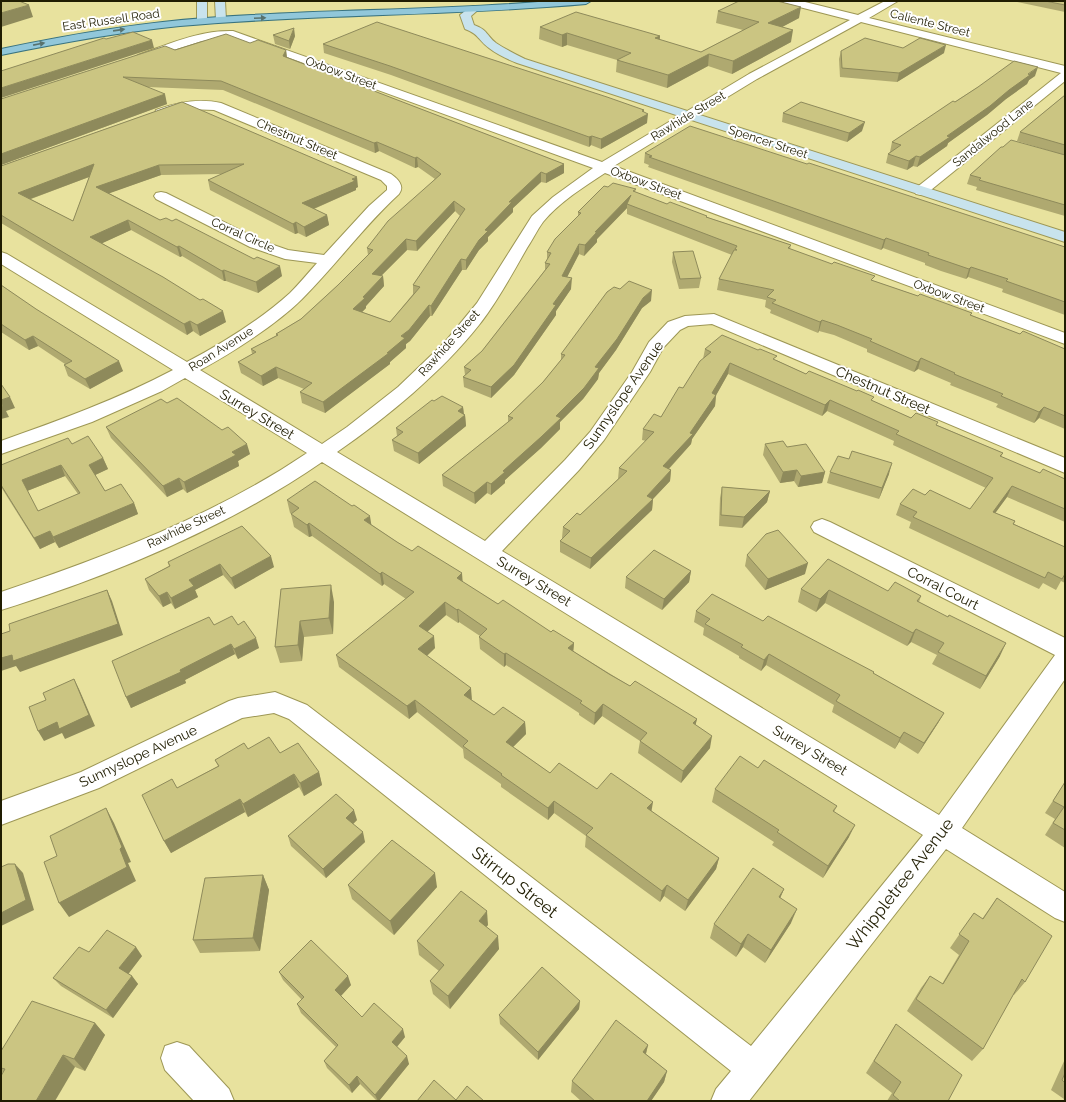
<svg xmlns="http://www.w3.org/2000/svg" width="1066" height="1102" font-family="Raleway,sans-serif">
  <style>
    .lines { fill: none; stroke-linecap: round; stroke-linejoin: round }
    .street-casing { stroke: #9d9755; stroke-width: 2 }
    .secondary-casing { stroke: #9d9755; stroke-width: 2 }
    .primary-casing { stroke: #39737f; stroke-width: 2 }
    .street { fill: #fff; fill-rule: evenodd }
    .secondary { fill: #c8e3ed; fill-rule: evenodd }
    .primary { fill: #91c7da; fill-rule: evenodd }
    .wall { fill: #afa970; fill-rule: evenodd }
    .shaded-wall { fill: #8e8a5b }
    .building { fill: #cbc582; stroke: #8e8a5b; fill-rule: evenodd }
    .oneway { fill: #58726e }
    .labels { text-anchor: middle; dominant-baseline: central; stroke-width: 4; stroke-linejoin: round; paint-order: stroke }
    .far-street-label { font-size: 12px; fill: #201d02; stroke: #fff }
    .street-label { font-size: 14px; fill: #201d02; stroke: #fff }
    .near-street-label { font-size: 17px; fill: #201d02; stroke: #fff }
  </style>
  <rect width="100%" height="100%" fill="#e8e29e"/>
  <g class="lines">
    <defs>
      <g id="street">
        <path d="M783,1H801L858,15L885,1H898L869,18L1065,66V81L926,194L921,195L916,194L914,191L916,188L1061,73L861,22L757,79L614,166L1065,333V344L605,173C584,187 559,202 543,222C537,230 533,239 527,248C512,274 498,301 479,325C442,372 386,418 337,452L485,541L565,460L590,432L632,372L649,342L668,322L685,316L714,314L1065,458V473L712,324L688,326L680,330L663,348L650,372L604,440L579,470L502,551L939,815L1055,655L814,532L811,527L814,522L822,519L830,522L1065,638V679L962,828L1065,892V922L1055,918L946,849L749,1101H711L716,1089L731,1071L289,719L274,713L242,718L99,788L1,825V801L81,772L229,701L238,698L275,692L307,705L751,1046L923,835L322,462C228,527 110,576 1,610V592C107,556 214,516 307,453L185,378L162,391L92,422L1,454V441C60,420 118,399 173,370L1,264V252L7,254L187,362C223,343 260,320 290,293C299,284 308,273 317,263L285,259L250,247L156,199L154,196L156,193L161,192L166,193L262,241L288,250L324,255L369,206L387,190V186L381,180L214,110L188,109L161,117L156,116L155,113L156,110C178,102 199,98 221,103L391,174C398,179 405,186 399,194C364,226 336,265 302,299C277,324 232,353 200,370L322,444L347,427L398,387L445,342L477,303L532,216L553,197L593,168L232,37L202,41L142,60L138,59L136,57L138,55C169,44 200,30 233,31L602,162L749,74L850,20L784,3Z"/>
        <polygon points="177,1042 189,1046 229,1089 234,1101 194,1101 165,1070 161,1058 165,1046"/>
      </g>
      <g id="secondary">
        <polygon points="197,1 207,1 207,21 206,23 198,23 197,21"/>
        <polygon points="215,1 225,1 226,20 225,22 217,22 216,20"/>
        <path d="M474,6L479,9L471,16L474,25C488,30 486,35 496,43C505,49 515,54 525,59L1065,232V242L517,63C507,59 498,55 489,48C478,40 479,34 465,29L460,15L470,7Z"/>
      </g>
      <path id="primary" d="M550,1H591L586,4C451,16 315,14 180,26C119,32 60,43 1,55V49C68,35 136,23 205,18C320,9 435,11 550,1Z"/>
    </defs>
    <use href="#street" class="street-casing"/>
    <use href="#secondary" class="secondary-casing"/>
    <use href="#primary" class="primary-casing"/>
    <use href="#street" class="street"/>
    <use href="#secondary" class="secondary"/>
    <use href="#primary" class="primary"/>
  </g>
  <g class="wall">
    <polygon points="1012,1 1065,1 1065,12"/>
    <polygon points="718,11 799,18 782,27 791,42 732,74 708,66 667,88 616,72 617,60 567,45 562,47 539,39 540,27 660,36 659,40 701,52 743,30 716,23"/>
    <polygon points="273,35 295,36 290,49 275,44"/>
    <path d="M250,43L286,50L287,58L564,164V173L546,183L541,182L513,208V212L488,237V241L479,250L466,270H462L432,316H430L410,341L406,344V348L390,362V364L325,413L302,403L300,392L304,389L278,378L263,386L241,373L238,362L252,354L251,349L276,336V334L301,319L338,285L368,255L367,248L435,179L418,167L415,168L379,151L375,153L223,90L147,87L167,104L1,165V99L175,50ZM455,211L460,216L413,285V294L390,322L362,312L366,308V306L384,286L383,276H381L407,250L417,251Z"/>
    <polygon points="323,44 644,110 644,112 647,123 601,149 591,145 589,147 391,75 324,53"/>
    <polygon points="903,48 944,53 897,82 840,77 839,59 841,51"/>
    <polygon points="1035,76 1029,80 1027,84 1006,99 987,115 948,143 947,146 917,167 913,166 907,170 886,163 888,154 890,152 892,142 978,87"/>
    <polygon points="1065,95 1065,216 976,190 977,187 967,184 970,175 1003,147 1054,152 1017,141 1020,132"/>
    <path d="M182,102L358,187L356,188V190L314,209L327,215L329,225L306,237L298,233L295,234L210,190L208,180L222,174L161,175L109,193L160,220L282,276L258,293L226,281H224L182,256L180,257L131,230L102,243L226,322L200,336L193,331L187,335L18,233L1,223V166ZM89,177L73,221L31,199Z"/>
    <polygon points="783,113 862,131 847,142 782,122"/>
    <polygon points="645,153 807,164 1065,247 1065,315 1002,292 1003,289 968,277 966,279 941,271 925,265 925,263 883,248 881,250 648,167 649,165 644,163"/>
    <polygon points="608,187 636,189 635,192 667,204 791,245 790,249 874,281 918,296 972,313 971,315 1020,334 1065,349 1065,429 1039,418 1034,423 996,407 998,404 950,385 951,383 918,369 914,372 867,352 867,349 834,335 819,331 818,333 770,313 771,310 765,307 766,300 717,290 719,279 732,255 627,214 627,208 597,239 597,242 584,256 579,254 567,277 571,289 556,311 556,315 514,375 491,398 464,387 463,377 465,375 464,367 482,351 545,270 545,263 547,261 547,252 578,216 578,212"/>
    <polygon points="673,252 701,278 699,288 679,289 672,262"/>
    <polygon points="1,285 123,371 90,389 68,376 64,365 65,364 38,346 29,350 1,332"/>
    <polygon points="651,301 642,308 616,350 599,373 598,379 583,399 560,422 560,429 541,448 505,480 505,483 491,495 487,493 475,504 443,486 442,475 508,422 508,416 543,382 561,360 561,354"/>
    <polygon points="705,349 776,360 806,374 873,401 911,418 937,425 1003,453 1001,457 1040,473 1065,479 1065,522 1007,497 995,513 1015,521 1014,524 1065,547 1065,583 1061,581 1056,590 1043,583 1039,589 909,528 911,522 896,515 900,504 925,495 970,509 986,488 893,445 894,441 827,411 822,416 728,374 716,395 715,406 692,439 691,444 669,469 671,470 670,481 653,499 652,510 590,569 560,552 560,541 563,538 562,538 563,527 580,515 618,479 619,468 646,441 642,440 643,429 661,417 683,388 703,359"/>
    <polygon points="434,401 463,407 464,414 465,415 466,426 419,464 394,451 392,440 397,436 396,428"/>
    <polygon points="167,403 250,454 238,461 239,466 187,493 183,489 167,497 111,438 106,427"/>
    <path d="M72,444L103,458L108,469L95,475L105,491L134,503L138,514L59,548L55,542L40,549L1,487V465ZM65,476L78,494L38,511L27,491Z"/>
    <polygon points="765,444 787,447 825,472 822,483 798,487 794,481 780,483 763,455"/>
    <polygon points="830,472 889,474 879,499 827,483"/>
    <polygon points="722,487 770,491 767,502 742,528 719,526 720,498"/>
    <polygon points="287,500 372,525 397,542 498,604 551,632 574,643 573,651 630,686 697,719 695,725 710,748 681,783 638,753 640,741 602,716 594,725 579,715 579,713 506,665 504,667 480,649 479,637 480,636 459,622 458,623 446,615 427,632 435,648 427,656 472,700 494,715 525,722 526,734 513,747 550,773 597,789 651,811 719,858 716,869 685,911 664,896 660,902 585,847 586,836 554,813 548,820 501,787 501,784 464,758 463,749 417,712 409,719 339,667 336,655 406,599 384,584 382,586 312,536 309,537 294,527 291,514 290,513"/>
    <polygon points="747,555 805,574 765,590 745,566"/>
    <polygon points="168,562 274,567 235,589 223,575 195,590 198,597 175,609 171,603 163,607 149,590 145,579 169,566"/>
    <polygon points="691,571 689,582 662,610 625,588 626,577"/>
    <polygon points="281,589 334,602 333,634 304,637 302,661 280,663 275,647"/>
    <polygon points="801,589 888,591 921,596 919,602 1000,656 980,689 932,664 937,655 911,642 907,646 825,603 816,612 798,602"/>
    <polygon points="696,611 763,621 873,673 944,713 938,723 918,754 899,742 895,749 832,712 834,705 766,665 761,671 739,658 739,656 703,635 704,628 694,622"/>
    <polygon points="214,625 238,625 259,648 238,659 235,654 185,680 186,683 131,708 126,697"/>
    <polygon points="248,749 280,753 319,772 322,785 304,796 299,787 248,817 245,812 171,853 164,841 177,788 218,766 215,760"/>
    <polygon points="758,768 837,806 834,812 849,837 823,878 772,845 774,842 712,802 715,789"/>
    <polygon points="1065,782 1065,848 1045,835 1055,819 1045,813"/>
    <polygon points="357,820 353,824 365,842 326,878 291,846 288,836"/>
    <polygon points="263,875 269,890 260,951 200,953 193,940"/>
    <polygon points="348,885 437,887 394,935 352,899"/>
    <polygon points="784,889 780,898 791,923 765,963 743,947 736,957 710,938 714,924"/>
    <polygon points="997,898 1025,982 1014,995 1013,994 983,1049 972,1061 907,1011 921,988 930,976 942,984 959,955 950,948 974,913 982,919"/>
    <polygon points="488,925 486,927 499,949 450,1009 433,994 430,981 439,971 419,955 417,941"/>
    <polygon points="89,952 142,956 128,974 132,976 138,984 113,1018 61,986 53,978"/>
    <polygon points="279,972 351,985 341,996 362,1017 405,1037 397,1047 409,1064 379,1101 377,1101 360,1084 352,1093 327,1068 324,1061 336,1047 301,1013 297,1004 302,1000 283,980"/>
    <polygon points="580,1001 579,1009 538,1060 500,1024 499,1015"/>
    <polygon points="95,1023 105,1035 85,1071 75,1067 3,1073 1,1072 1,1051"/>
    <polygon points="896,1024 948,1101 887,1101 892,1093 866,1073 888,1037"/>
    <polygon points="648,1045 646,1054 667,1071 664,1082 651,1101 581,1101 571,1092 572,1081"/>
    <polygon points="1065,1059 1065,1101 1063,1101 1064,1099 1051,1090"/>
  </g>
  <g class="shaded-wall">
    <polygon points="29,5 33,17 1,27 1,13"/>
    <polygon points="801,7 799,18 767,35 768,23"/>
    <polygon points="294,28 295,36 290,49 289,41"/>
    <polygon points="793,30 791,42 732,74 733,61"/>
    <polygon points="567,33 567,45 562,47 562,35"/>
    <polygon points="660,36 659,48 655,38"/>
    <polygon points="152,40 154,48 1,98 1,88"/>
    <polygon points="946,45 944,53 897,82 899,73"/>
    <polygon points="286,50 287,59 283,56"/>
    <polygon points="709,54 708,66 667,88 668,75"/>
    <polygon points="1038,67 1035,76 1029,80 1027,84 1006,99 987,115 948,143 947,146 917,167 920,157"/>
    <polygon points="165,94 167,104 1,165 1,154"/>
    <polygon points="644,110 644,116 648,114 647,123 601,149 601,139"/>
    <polygon points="865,122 862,131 847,142 849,133"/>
    <polygon points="592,136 591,145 589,147 589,137"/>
    <polygon points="377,142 379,151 375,153 374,143"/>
    <polygon points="916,156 913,166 907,170 909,161"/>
    <polygon points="417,157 418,167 415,168 415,158"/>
    <polygon points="94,164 97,174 22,202 18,193"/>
    <polygon points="564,164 564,173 546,183 546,174"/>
    <polygon points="159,165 161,175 99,197 96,187"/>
    <polygon points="541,172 541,182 513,208 513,212 488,237 488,241 479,250 466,270 466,260 485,230 509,202"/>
    <polygon points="357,177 358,187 356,188 356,190 304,213 302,203"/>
    <polygon points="631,195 627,204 627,208 597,239 597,242 584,256 585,245 595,232"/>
    <polygon points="454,201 455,211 417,251 416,241"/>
    <polygon points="327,215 329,225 306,237 304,227"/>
    <polygon points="128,220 131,230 94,247 90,237"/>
    <polygon points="296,222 298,233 295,234 293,224"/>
    <polygon points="886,238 883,248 881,250 884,240"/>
    <polygon points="406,239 407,250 373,284 372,274"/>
    <polygon points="579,244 579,254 562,287 562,276"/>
    <polygon points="179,246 182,256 180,257 177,247"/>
    <polygon points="461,259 462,270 432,316 431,306"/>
    <polygon points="280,266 282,276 258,293 256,282"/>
    <polygon points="971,267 968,277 966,279 969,269"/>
    <polygon points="224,270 226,281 224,281 222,271"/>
    <polygon points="383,276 384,286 366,306 366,308 354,320 353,309 363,297"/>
    <polygon points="572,278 571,289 556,311 556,315 514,375 491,398 491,387 553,304"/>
    <polygon points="652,290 651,301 642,308 616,350 599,373 598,379 583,399 560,422 560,429 541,448 505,480 505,483 491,495 491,484 503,471 556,416 595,367 643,298"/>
    <polygon points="429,305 430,316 410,341 406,344 406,348 390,362 390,364 325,413 323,402 387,353"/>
    <polygon points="223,311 226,322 200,336 197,325"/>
    <polygon points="822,320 819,331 818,333 820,322"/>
    <polygon points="190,321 193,331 187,335 184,324"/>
    <polygon points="33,336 38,346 29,350 25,340"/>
    <polygon points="921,358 918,369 914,372 918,362"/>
    <polygon points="119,361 123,371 90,389 85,379"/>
    <polygon points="730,363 728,374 714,399 716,395 715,406 692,439 691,444 661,477 663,466 690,433 712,393"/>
    <polygon points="276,367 278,378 263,386 261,376"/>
    <polygon points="10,397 15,408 6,411 9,417 1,419 1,400"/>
    <polygon points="830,400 827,411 822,416 825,405"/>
    <polygon points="463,407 464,416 465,415 466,426 419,464 418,453 458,411"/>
    <polygon points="1044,407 1039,418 1034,423 1039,412"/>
    <polygon points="247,444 250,454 238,461 239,466 187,493 184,482 232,452"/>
    <polygon points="103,458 108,469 93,476 89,465"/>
    <polygon points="892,463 889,474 879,499 882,488"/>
    <polygon points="61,465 65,476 27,491 22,480"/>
    <polygon points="671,470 670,481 651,501 653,499 652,510 590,569 591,558"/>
    <polygon points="797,470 794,481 780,483 783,472"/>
    <polygon points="825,472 822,483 798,487 801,476"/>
    <polygon points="179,478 183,489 167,497 163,486"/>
    <polygon points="487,482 487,493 475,504 474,493"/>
    <polygon points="1012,486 1007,497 988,523 993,512"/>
    <polygon points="770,491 767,502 742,528 744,517"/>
    <polygon points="134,503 138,514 59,548 53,537"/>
    <polygon points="370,516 372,529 364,520"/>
    <polygon points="309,523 312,536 309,537 307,525"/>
    <polygon points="50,531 55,542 40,549 34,538"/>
    <polygon points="271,556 274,567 235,589 231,578"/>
    <polygon points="808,563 805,574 765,590 768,579"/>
    <polygon points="220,564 223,575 195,590 198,597 175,609 171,598 189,580"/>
    <polygon points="691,571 689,582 662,610 664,599"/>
    <polygon points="382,572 384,584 382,586 380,574"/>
    <polygon points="462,573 463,586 457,578"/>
    <polygon points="331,585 334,602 333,634 329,618"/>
    <polygon points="107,590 112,601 123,635 20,672 16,666 1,671 1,658"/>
    <polygon points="829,590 825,603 816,612 820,599"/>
    <polygon points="167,592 171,603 163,607 159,596"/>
    <polygon points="445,602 446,615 420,638 419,626"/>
    <polygon points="458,609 459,622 458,623 457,610"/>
    <polygon points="300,621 304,637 302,661 298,645"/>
    <polygon points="916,629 911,642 907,646 913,633"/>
    <polygon points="434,636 435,648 420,662 418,649"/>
    <polygon points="256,638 259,648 238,659 234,649"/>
    <polygon points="574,643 573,655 568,648"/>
    <polygon points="1006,643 1000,656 980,689 986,676"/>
    <polygon points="231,644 235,654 185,680 186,683 131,708 126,697"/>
    <polygon points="506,653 506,665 504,667 504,654"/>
    <polygon points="769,654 766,665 761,671 764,660"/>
    <polygon points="74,679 79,689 95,726 65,739 62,733 44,741 38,731"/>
    <polygon points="471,688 472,700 464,695"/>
    <polygon points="415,700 417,712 409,719 407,706"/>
    <polygon points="603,704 602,716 594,725 595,713"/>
    <polygon points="944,713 938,723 918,754 924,743"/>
    <polygon points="697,719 694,731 693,723"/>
    <polygon points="525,722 526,734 506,754 506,742"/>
    <polygon points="904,732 899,742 895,749 900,738"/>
    <polygon points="712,736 710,748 681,783 683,771"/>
    <polygon points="319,772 322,785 304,796 300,783"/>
    <polygon points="294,774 299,787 248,817 243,804"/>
    <polygon points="240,799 245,812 171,853 164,841"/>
    <polygon points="554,801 554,813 548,820 548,808"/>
    <polygon points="653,802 651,814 647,808"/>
    <polygon points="106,808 114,823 131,862 128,863 136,881 69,917 59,903 120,849"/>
    <polygon points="354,810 357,820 349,828 346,818"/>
    <polygon points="855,825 849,837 823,878 828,866"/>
    <polygon points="363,832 365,842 326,878 323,869"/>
    <polygon points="719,858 716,869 685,911 688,900"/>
    <polygon points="15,864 23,873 34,910 1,926 1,913"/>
    <polygon points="435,873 437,887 394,935 390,921"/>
    <polygon points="263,875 269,890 260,951 253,938"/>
    <polygon points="667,885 664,896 660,902 662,891"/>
    <polygon points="784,889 778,903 779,897"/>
    <polygon points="797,909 791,923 765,963 771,950"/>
    <polygon points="487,911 488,925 480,934 479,921"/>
    <polygon points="748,934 743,947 736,957 741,944"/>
    <polygon points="498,936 499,949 450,1009 448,996"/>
    <polygon points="136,947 142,956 126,977 119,968"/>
    <polygon points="132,976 138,984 113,1018 106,1010"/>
    <polygon points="348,976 351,985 338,999 335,990"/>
    <polygon points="580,1001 579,1009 538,1060 538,1052"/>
    <polygon points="95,1023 105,1035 85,1071 74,1059"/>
    <polygon points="403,1029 405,1037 394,1050 392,1042"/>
    <polygon points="648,1045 645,1057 643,1052"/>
    <polygon points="63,1055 75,1067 55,1101 36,1101"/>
    <polygon points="407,1056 409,1064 379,1101 378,1101 375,1095"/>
    <polygon points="667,1071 664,1082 651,1101 647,1101"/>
    <polygon points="357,1076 360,1084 352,1093 349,1085"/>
  </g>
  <g class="building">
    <polygon points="1,1 19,1 29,5 1,13"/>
    <polygon points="739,1 777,1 801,7 768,23 793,30 733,61 709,54 668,75 617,60 631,53 567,33 562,35 540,27 576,12 660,36 655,38 701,52 759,22 718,11"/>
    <polygon points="1045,1 1065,1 1065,5"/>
    <polygon points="377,22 607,97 644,110 642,111 648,114 601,139 592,136 589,137 390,66 323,44"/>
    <polygon points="294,28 289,41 273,35"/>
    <polygon points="133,32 152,40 1,88 1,71 104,38 106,39"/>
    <path d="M226,34L250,43L258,40L286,50L283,56L564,164L546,174L541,172L509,202H512L485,230L488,231L479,240L466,260L461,259L431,306L429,305L409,330L401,336L405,338L387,353H389L323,402L300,392L312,383L276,367L261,376L238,362L256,352L251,349L278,335L276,334L301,319L338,285L373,250L367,248L388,221L441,174L417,157L415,158L377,142L374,143L221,81L123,77L165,94L1,154V99L165,46L175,50ZM454,201L465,209L413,285L420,287L390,322L353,309L365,298L363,297L383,276L372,274L406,239L416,241Z"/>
    <polygon points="865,38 903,48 920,38 946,45 899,73 842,68 841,51"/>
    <polygon points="1014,61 1038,67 1028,74 1030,75 1009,90 990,106 947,136 950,137 920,157 916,156 909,161 888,154 901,145 892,142 953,101 955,102 978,87"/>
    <polygon points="1065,95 1065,145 1020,132"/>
    <path d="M182,102L357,177L352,179L355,181L302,203L327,215L304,227L296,222L293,224L208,180L244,164L159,165L96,187L160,220L166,218L172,221L176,219L254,259L257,257L280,266L256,282L224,270L222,271L179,246L177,247L128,220L90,237L163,277L200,300L203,299L223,311L197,325L190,321L184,324L14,223L1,215V166ZM94,164L73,221L18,193Z"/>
    <polygon points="801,102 865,122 849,133 783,113"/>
    <polygon points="690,126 807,164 809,163 1065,247 1065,302 1006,281 1008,279 971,267 969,269 928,255 929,253 886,238 884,240 649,157 652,156 645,153"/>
    <polygon points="1011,140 1065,155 1065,205 979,180 981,178 970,175 1001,147 1003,147"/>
    <polygon points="613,183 636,189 633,191 667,204 670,202 707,216 706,217 791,245 788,248 832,264 834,262 875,276 871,280 918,296 920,294 972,313 970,315 1020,334 1023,331 1065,349 1065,416 1044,407 1039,412 1001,396 1003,394 954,374 955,373 921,358 918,362 870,341 872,339 837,325 822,320 820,322 772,303 776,300 767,297 774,290 719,279 734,250 737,250 735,249 737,246 627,204 631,195 595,232 597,232 585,245 579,244 562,276 572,278 553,304 556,305 514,365 491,387 463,377 471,370 464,367 482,351 550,264 545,263 551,253 547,252 555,239 581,213 578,212 604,186 608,187"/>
    <polygon points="693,251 701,278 680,279 673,252"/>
    <polygon points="629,281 652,290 643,298 617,339 595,367 599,368 584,388 556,416 561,418 541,437 503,471 505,472 491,484 487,482 474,493 442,475 513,418 508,416 543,382 565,355 561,354 607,292 614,287 620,289"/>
    <polygon points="1,285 36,309 119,361 85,379 64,365 72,361 33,336 25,340 1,324"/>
    <polygon points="722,335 758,350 760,349 777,356 773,359 806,374 809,371 857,391 858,390 874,397 871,400 911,418 916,413 938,422 936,425 1003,453 1000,456 1040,473 1043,469 1065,479 1065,509 1012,486 993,512 1015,521 1013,524 1065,547 1065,574 1062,579 1048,572 1045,578 913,517 917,512 900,504 913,489 925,495 930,490 970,509 993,478 896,434 899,431 830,400 825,405 730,363 712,393 716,395 690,433 693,434 663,466 671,470 647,496 653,499 591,558 560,541 570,531 563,527 577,513 580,515 627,471 619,468 654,432 643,429 654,414 661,417 679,387 683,388 700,361 711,352 705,349"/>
    <polygon points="1,384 10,397 1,400"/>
    <polygon points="442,396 463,407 458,411 465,415 418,453 392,440 403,432 396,428 432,400 434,401"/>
    <polygon points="177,398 222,430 228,427 247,444 232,452 236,455 184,482 179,478 163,486 106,427 161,399 167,403"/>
    <polygon points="1,402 3,406 1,407"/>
    <path d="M88,436L103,458L89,465L105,491L121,484L134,503L53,537L50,531L34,538L1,485V465L68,438L72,444ZM61,465L80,493L38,511L22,480Z"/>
    <polygon points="783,441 787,447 806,444 825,472 801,476 797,470 783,472 765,444"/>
    <polygon points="852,451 892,463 882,488 830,472 838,456 849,459"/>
    <polygon points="315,481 352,506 354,505 370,516 364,520 397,542 412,551 418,546 462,573 457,578 498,604 503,600 551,632 553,630 574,643 568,648 609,674 630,686 635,681 697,719 693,723 712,736 683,771 640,741 647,733 603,704 595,713 580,703 582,701 506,653 504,654 479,637 487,629 458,609 457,610 445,602 419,626 434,636 418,649 471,688 464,695 494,715 503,707 525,722 506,742 550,773 559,763 597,789 611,773 653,802 647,808 719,858 688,900 667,885 662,891 586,835 593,828 554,801 548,808 501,775 502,774 463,746 468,741 415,700 407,706 336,655 414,592 382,572 380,574 309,523 307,525 291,514 299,508 287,500"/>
    <polygon points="722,487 770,491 744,517 721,515"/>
    <polygon points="242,526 271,556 231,578 220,564 189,580 194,586 171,598 167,592 159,596 145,579 170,566 168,562"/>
    <polygon points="778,530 808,563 768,579 747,555 766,534"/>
    <polygon points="654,550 691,571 664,599 626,577"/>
    <polygon points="828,559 888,591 895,582 921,596 917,601 948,617 949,615 1006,643 986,676 938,652 944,643 916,629 913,633 829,590 820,599 801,589"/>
    <polygon points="331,585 329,618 300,621 298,645 275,647 281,589"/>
    <polygon points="107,590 118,624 13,661 12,655 1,658 1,634 10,631 9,624"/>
    <polygon points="712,594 763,621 768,616 874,672 873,673 944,713 924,743 904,732 900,738 836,701 840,695 769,654 764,660 741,647 743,645 705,624 710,619 696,611"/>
    <polygon points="232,616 238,625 244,621 256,638 234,649 231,644 180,670 181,672 126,697 112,661 209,617 214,625"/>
    <polygon points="74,679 89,715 59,729 57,722 38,731 29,707 46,700 43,693"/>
    <polygon points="269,737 280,753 298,743 319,772 300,783 294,774 243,804 240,799 164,841 142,795 172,779 177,788 219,766 215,760 244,743 248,749"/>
    <polygon points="740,756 758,768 764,760 837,806 833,811 855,825 828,866 777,832 779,830 715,789"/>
    <polygon points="1065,782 1065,830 1053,823 1064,807 1053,801"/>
    <polygon points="336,794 354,810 346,818 363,832 323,869 288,836"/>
    <polygon points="106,808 122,847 120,849 127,867 59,903 44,862 57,856 50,836"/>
    <polygon points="392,840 435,873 390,921 348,885"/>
    <polygon points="8,864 15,864 26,900 1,913 1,867"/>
    <polygon points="753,868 784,889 779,897 797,909 771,950 748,934 741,944 714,924"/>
    <polygon points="263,875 253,938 193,940 205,878"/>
    <polygon points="461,891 487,911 479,921 498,936 448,996 430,981 444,965 417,941"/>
    <polygon points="997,898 1052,936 1025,982 1022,979 983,1049 916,999 930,976 943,984 969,941 959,934 974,913 983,919"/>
    <polygon points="107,930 136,947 119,968 132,976 106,1010 53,978 79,947 89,952"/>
    <polygon points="311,940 348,976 335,990 362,1017 374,1003 403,1029 392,1042 407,1056 375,1095 357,1076 349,1085 324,1061 338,1045 297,1004 304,997 279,972"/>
    <polygon points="542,967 580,1001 538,1052 499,1015"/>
    <polygon points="32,1001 95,1023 74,1059 63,1055 36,1101 1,1101 1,1076 5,1069 1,1068 1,1051"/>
    <polygon points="616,1020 648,1045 643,1052 667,1071 647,1101 595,1101 572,1081"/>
    <polygon points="896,1024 962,1075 948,1101 900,1101 893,1095 901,1082 874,1061"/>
    <polygon points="1065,1073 1065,1083 1062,1080"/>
    <polygon points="434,1080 456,1100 467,1086 484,1101 417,1101"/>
  </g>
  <defs><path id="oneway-solid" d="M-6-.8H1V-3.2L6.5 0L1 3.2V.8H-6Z"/></defs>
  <g class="oneway">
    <use href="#oneway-solid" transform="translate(260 18) rotate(-2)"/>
    <use href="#oneway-solid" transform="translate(119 30) rotate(-8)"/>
    <use href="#oneway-solid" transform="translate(39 44) rotate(-11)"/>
  </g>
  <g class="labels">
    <g class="far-street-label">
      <text transform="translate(111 20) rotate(-8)">East Russell Road</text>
      <text transform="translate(930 23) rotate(14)">Caliente Street</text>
      <text transform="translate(341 73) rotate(20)">Oxbow Street</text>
      <text transform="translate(688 116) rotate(-31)">Rawhide Street</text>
      <text transform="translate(993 133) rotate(-39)">Sandalwood Lane</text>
      <text transform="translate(297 139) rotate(23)">Chestnut Street</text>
      <text transform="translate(768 142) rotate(18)">Spencer Street</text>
      <text transform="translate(646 183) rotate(20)">Oxbow Street</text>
      <text transform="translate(243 235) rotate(24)">Corral Circle</text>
      <text transform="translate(949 296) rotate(20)">Oxbow Street</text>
      <text transform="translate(449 343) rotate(-48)">Rawhide Street</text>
      <text transform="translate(221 349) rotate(-32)">Roan Avenue</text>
      <text transform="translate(186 527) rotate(-25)">Rawhide Street</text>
    </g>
    <g class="street-label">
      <text transform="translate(883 390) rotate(23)">Chestnut Street</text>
      <text transform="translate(623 395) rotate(-55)">Sunnyslope Avenue</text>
      <text transform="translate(257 414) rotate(31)">Surrey Street</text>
      <text transform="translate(534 581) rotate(31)">Surrey Street</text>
      <text transform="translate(943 588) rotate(27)">Corral Court</text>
      <text transform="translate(810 750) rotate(31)">Surrey Street</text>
      <text transform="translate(138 756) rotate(-25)">Sunnyslope Avenue</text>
    </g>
    <g class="near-street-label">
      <text transform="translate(515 882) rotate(38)">Stirrup Street</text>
      <text transform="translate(900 884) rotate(-52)">Whippletree Avenue</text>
    </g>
  </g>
  <rect width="1066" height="1102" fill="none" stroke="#201d02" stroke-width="4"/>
</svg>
